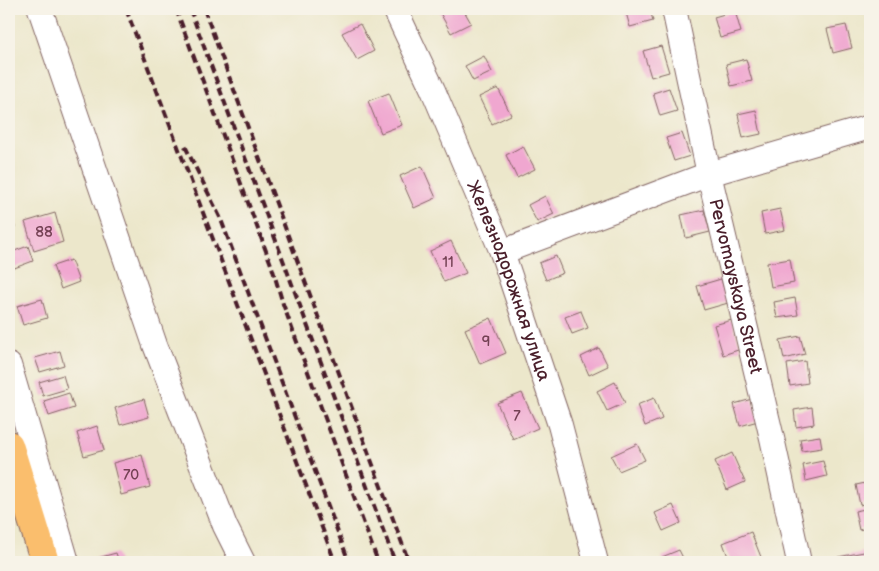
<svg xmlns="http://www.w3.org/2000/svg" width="879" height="571" font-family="'Balsamiq Sans',sans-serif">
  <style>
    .building { fill: #f0a7d0 }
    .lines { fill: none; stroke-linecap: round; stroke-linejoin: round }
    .minor-casing { stroke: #836563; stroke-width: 26 }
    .major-casing { stroke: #836563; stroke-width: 30 }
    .minor { stroke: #fff; stroke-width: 24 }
    .major { stroke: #fabe6d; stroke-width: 28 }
    .rail { stroke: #4a1f2b; stroke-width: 4; stroke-dasharray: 8 4; stroke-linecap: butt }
    .labels { text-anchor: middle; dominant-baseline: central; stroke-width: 4; stroke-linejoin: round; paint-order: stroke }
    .number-label { font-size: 15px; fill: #744154 }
    .street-label { font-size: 18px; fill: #4a1f2b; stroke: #f7f3e8 }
  </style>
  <rect width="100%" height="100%" fill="#f7f3e8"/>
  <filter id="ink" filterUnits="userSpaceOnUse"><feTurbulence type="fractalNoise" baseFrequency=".02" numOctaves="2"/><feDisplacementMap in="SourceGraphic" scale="10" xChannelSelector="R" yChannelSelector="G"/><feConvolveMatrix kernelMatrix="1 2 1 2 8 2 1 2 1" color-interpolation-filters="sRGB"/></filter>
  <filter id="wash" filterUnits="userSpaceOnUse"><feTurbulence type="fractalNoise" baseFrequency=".0096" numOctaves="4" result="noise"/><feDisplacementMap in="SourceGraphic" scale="20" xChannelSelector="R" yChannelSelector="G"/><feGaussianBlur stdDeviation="1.12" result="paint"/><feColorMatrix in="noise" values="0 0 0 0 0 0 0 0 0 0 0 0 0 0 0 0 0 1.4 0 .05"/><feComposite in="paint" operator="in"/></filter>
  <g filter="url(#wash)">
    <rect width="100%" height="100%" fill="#ece7cb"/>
    <g id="blocks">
      <g class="building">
        <polygon points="443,9 463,9 471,23 451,33 439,11"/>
        <polygon points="625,9 650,9 653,21 630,27"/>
        <polygon points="735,11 741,32 720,38 714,17"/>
        <polygon points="360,24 374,51 357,60 342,33"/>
        <polygon points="846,25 852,48 833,53 827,29"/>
        <polygon points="661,46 669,72 651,77 643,51"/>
        <polygon points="484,56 492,72 473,81 465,66"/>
        <polygon points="746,59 752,81 731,86 726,64"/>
        <polygon points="498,88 511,115 492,124 479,97"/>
        <polygon points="669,88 677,111 660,116 653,93"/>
        <polygon points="389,93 402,125 381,133 368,101"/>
        <polygon points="756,110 761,134 743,138 738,114"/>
        <polygon points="682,133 690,156 674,161 666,138"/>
        <polygon points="523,146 535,169 517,178 506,155"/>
        <polygon points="422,166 436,198 414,208 400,176"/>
        <polygon points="545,196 554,214 537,222 528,205"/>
        <polygon points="780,209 785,230 765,234 761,213"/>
        <polygon points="704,210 710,232 686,238 681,215"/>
        <polygon points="11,212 15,227 9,229 9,213"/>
        <polygon points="55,213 63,242 34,251 25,222"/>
        <polygon points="451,241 466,273 444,282 430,251"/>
        <polygon points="28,246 33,261 9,270 9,253"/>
        <polygon points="556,256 563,273 546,280 539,263"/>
        <polygon points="790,259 794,283 771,287 767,263"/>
        <polygon points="71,260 79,282 61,289 53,266"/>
        <polygon points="721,279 728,303 704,310 697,286"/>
        <polygon points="795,298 798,315 777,318 774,302"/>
        <polygon points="42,299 47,318 23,325 17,306"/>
        <polygon points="581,311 588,328 572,334 565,317"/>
        <polygon points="491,318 506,353 480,364 465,329"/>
        <polygon points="732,320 741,349 723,355 714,325"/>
        <polygon points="800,336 805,354 784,359 780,340"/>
        <polygon points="599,348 608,366 589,375 581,357"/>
        <polygon points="60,351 64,365 40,372 35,358"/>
        <polygon points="805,361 808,383 790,386 787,364"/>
        <polygon points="63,375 67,389 43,396 39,382"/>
        <polygon points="615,382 625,403 607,411 597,391"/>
        <polygon points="69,393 74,408 49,416 44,401"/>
        <polygon points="522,393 538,428 513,439 497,403"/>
        <polygon points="654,398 662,419 645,426 637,405"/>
        <polygon points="144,399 149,417 120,425 115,408"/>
        <polygon points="752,399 758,421 740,426 734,404"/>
        <polygon points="812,407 814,424 796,427 794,410"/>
        <polygon points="97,426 104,450 84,456 77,433"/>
        <polygon points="820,436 822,448 802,451 800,439"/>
        <polygon points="637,444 645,460 619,471 611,456"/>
        <polygon points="732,453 745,482 727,490 715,461"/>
        <polygon points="142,455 150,487 121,495 113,463"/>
        <polygon points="823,461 827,476 806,481 803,465"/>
        <polygon points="870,482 870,502 860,505 856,485"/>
        <polygon points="673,505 681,523 663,531 655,513"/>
        <polygon points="870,508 870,527 859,530 855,511"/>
        <polygon points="751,532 763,562 730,562 723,543"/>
        <polygon points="679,550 685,562 664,562 662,557"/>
        <polygon points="869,551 870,562 839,562 838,557"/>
        <polygon points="116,553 119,562 91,562 90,560"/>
      </g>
    </g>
  </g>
  <g filter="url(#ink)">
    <use href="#blocks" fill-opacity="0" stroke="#836563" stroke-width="1"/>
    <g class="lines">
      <defs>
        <g id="minor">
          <polyline points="40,9 155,345 225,526 243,562"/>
          <path id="s1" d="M395,9L433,90L502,252L560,425L596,562"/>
          <path id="s2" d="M674,9L709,174L772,438L799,562"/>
          <polyline points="502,252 709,174 870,127"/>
          <polyline points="9,365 67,562"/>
        </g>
        <polyline id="major" points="9,445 45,562"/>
      </defs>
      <use href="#minor" class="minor-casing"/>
      <use href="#major" class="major-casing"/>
      <use href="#minor" class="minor"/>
      <use href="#major" class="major"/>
      <g class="rail">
        <polyline points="126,9 335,562"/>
        <polyline points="176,9 272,267 283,304 378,562"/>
        <polyline points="190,9 395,562"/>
        <polyline points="204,9 409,562"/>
        <polyline points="185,146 220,217 349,562"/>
      </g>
    </g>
  </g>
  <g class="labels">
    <g class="number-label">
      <text x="44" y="232">88</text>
      <text x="448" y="262">11</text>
      <text x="486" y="341">9</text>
      <text x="517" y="416">7</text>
      <text x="131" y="475">70</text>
    </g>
    <g class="street-label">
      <text stroke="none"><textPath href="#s1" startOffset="295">Железнодорожная улица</textPath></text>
      <text stroke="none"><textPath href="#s2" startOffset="284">Pervomayskaya Street</textPath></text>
    </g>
  </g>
  <rect width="879" height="571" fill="none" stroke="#f7f3e8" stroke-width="30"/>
</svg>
